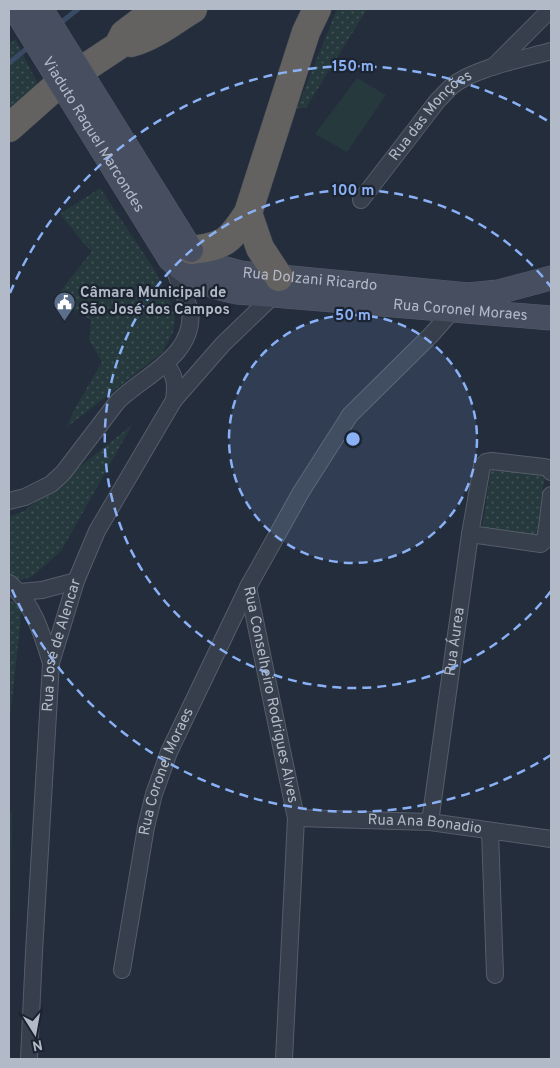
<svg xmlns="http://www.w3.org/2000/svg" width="560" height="1068" font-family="Overpass,sans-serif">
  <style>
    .grass { fill: url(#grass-dots) }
    .forest { fill: url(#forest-firs) }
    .pitch { fill: #26393d }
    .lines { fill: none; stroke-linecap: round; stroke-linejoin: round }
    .stream { stroke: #394a65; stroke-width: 5 }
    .minor-casing { stroke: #565d6a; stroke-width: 18 }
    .secondary-casing { stroke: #565d6a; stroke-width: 25 }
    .trunk-casing { stroke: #434a57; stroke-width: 29 }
    .minor { stroke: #373f4c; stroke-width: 16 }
    .secondary { stroke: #464e5f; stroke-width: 24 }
    .trunk { stroke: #646260; stroke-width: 28 }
    .secondary-bridge-casing { stroke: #565d6a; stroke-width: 25; stroke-linecap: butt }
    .secondary-bridge { stroke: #464e5f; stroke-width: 24 }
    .ring { fill: none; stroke: #8ab1f5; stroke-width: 2.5; stroke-dasharray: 9 6 }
    .labels { text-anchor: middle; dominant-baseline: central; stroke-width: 4.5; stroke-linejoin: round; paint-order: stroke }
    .street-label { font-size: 15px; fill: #b3bac7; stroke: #1d2431 }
    .poi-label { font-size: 15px; font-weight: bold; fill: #b3bac7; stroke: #1d2431; text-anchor: start }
    .centre { fill: #8ab1f5; stroke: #1d2431; stroke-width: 2.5 }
    .ring-label { font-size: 15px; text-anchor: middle; font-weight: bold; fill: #8ab1f5; stroke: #1d2431; stroke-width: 4.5; stroke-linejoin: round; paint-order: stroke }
  </style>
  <defs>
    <pattern id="grass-dots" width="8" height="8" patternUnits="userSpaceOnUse" patternTransform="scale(1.25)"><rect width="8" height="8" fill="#26393d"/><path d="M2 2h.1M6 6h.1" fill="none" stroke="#435458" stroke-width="1.8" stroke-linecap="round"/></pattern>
    <pattern id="forest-firs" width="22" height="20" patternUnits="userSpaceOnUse" patternTransform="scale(1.25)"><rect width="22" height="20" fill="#26393d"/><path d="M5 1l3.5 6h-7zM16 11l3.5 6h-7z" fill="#435458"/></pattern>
  </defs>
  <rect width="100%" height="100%" fill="#242d3c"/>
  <g class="grass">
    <polygon points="337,9 367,9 306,108 297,108"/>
    <polygon points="15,39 38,84 9,112 9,45"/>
    <polygon points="100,188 154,269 171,303 175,318 173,332 162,353 67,427 74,410 102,362 89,340 91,320 55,298 92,251 85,245 60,214"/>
    <polygon points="132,425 61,551 33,576 17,581 9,574 9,517 24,511"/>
    <polygon points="491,468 545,474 536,537 482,529"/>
    <polygon points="9,600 22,607 9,728"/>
  </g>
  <polygon class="forest" points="12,812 9,1008 9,813"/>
  <polygon class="pitch" points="357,78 386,95 347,152 315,134"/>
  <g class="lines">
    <g class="stream">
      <polyline points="59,24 78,9"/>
      <polyline points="9,63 30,46"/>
    </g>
    <defs>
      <g id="minor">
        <polyline points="493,67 551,9"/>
        <path id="s1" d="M361,200L438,100C443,96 447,90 452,86C474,68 523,59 551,51"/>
        <path d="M165,364C176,375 176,385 174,400"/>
        <path d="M9,501L25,497L51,484L63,473L118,401C145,375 196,355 190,310L171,261"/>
        <polyline points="547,527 551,495"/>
        <polyline points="470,534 541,544 545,540 547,527 551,527"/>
        <path d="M9,583C33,603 42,633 51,663"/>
        <path id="s2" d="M248,587L296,818L284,1059"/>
        <polyline points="20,592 42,590 76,581"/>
        <path id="s3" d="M296,818L430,822L551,839"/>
        <path id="s4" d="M430,822L470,534L482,466L486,462L492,461L544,467L548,468L551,472"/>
        <polyline points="490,831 495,975"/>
        <path id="s5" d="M122,970L146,827L154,794L169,752L248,587L301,492L350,415L432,334L453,310"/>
        <path id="s6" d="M29,1059L34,952L51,663L76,581L97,531L174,400L223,344L274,295"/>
      </g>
      <g id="secondary">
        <path id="s7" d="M191,250L215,266L241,273L468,295L498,292L551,278"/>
        <path id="s8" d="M170,259C194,280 206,286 237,292L551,318"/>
      </g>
      <g id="trunk">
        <path d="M131,43C154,37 173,21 193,9"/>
        <polyline points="9,128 53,89 118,46 124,34 157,9"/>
        <polyline points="248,213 260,248 279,277"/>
        <path d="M191,250C225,246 229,242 248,213L306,32L317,9"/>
      </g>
    </defs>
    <use href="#minor" class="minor-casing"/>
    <use href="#secondary" class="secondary-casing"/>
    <use href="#trunk" class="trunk-casing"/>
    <use href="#minor" class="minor"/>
    <use href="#secondary" class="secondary"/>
    <use href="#trunk" class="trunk"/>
    <defs>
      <g id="secondary-bridge">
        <path id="s9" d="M15,9L170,259"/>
        <polyline points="41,9 191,250"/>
      </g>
    </defs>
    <use href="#secondary-bridge" class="secondary-bridge-casing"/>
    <use href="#secondary-bridge" class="secondary-bridge"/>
  </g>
  <circle cx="353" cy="439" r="124" fill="#8ab1f5" fill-opacity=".12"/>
  <g class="ring">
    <circle cx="353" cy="439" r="124"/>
    <path d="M551 591A249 249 0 1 1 551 287"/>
    <path d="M551 755A373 373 0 0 1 10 585M10 293A373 373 0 0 1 551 123"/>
  </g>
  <defs>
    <symbol id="civic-pin" viewBox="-11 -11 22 30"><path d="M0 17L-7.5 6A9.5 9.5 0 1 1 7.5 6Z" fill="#5c6f8a" stroke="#1d2431"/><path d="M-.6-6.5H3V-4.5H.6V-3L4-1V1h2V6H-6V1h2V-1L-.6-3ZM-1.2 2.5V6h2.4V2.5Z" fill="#fff"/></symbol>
  </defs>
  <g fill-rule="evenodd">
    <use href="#civic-pin" x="52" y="290" width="25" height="34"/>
  </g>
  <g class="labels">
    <g class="street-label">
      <text stroke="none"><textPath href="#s1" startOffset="110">Rua das Monções</textPath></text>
      <text stroke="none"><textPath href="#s9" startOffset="148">Viaduto Raquel Marcondes</textPath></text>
      <text stroke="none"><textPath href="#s7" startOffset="125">Rua Dolzani Ricardo</textPath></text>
      <text stroke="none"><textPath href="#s8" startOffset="300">Rua Coronel Moraes</textPath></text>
      <text stroke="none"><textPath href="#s4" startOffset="182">Rua Áurea</textPath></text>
      <text stroke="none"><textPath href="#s6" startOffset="416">Rua José de Alencar</textPath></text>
      <text stroke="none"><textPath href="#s2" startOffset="110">Rua Conselheiro Rodrigues Alves</textPath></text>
      <text stroke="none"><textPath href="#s5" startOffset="204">Rua Coronel Moraes</textPath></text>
      <text stroke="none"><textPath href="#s3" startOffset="129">Rua Ana Bonadio</textPath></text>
    </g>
    <g class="poi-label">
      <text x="80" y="293">Câmara Municipal de<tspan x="80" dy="17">São José dos Campos</tspan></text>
    </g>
  </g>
  <circle cx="353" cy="439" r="8" class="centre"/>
  <g class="ring-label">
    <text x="353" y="71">150 m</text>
    <text x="353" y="195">100 m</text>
    <text x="353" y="320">50 m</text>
  </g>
  <rect width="560" height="1068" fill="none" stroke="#b3bac7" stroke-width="20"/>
  <g transform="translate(35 1033) rotate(169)" stroke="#1d2431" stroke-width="4" paint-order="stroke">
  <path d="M0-4L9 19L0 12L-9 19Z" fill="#b3bac7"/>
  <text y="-8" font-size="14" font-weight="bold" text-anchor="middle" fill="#b3bac7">N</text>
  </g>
</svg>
